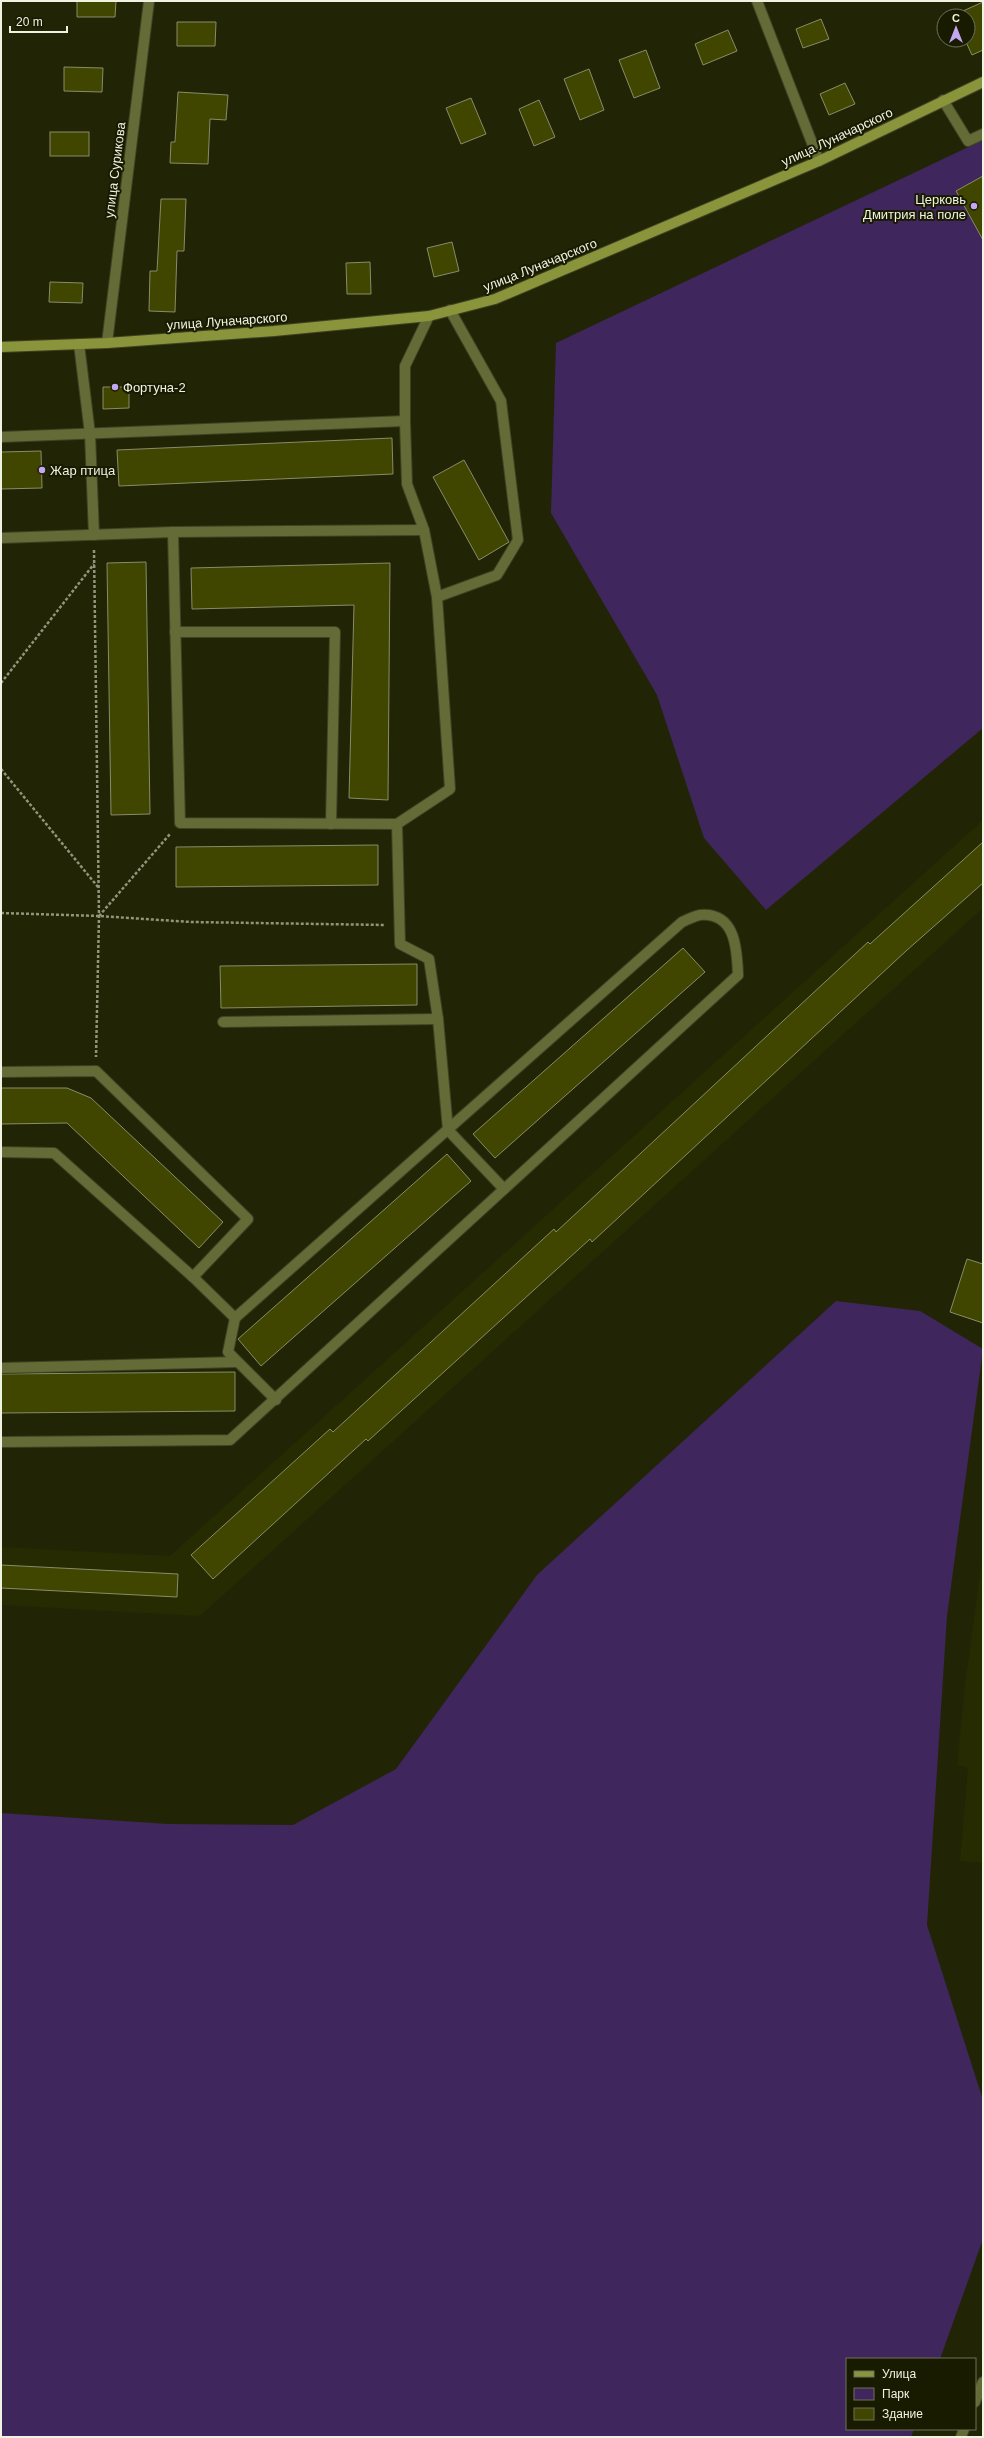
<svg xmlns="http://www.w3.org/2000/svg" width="984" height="2438" font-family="Arial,sans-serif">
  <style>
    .built { fill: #272b02 }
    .green { fill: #3f265d }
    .building { fill: #404600; stroke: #878c6a }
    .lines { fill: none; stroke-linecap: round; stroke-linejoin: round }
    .lane-casing { stroke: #3f4224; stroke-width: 12 }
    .street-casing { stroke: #3f4224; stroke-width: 12 }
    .secondary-casing { stroke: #3f4224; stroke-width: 12 }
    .path { stroke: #92957c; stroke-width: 2.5; stroke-dasharray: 3 2; stroke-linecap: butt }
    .lane { stroke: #646b36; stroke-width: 10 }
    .street { stroke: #646b36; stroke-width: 10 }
    .secondary { stroke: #8a943b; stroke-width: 10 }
    .poi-dot { fill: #c4a7f1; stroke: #181b00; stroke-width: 1.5 }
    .labels { text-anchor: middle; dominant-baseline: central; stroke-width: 4; stroke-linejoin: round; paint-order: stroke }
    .street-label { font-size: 13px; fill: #f0f3e1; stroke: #181b00 }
    .poi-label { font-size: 13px; fill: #f0f3e1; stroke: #181b00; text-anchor: start }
  </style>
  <rect width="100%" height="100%" fill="#222505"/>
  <g class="built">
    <polygon points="983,820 983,908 200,1616 1,1605 1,1547 170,1556"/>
    <polygon points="983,1551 983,1863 960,1861 968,1768 957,1765 966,1678"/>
  </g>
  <g class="green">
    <polygon points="983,140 983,728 766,910 704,838 657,695 551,513 556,343"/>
    <polygon points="836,1301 920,1311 983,1349 947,1616 927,1925 983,2100 983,2239 940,2359 847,2359 847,2429 914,2429 911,2437 1,2437 1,1813 168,1824 293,1825 396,1769 537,1575"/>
  </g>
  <g class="building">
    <polygon points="77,1 116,1 115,17 77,17"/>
    <polygon points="983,2 983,50 972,55 965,40 968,40 968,16 954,15"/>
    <polygon points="821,19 829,39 803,48 796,29"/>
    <polygon points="177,22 216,22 215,46 177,46"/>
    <polygon points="728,30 737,51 703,65 695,44"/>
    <polygon points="646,50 660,88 634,98 619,60"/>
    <polygon points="64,67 103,68 102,92 64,91"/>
    <polygon points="589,69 604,110 580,120 564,79"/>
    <polygon points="845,83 855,104 829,115 820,94"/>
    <polygon points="178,92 228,95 226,120 210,119 208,164 170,163 171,142 175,142"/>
    <polygon points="471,98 486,134 461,144 446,108"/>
    <polygon points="539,100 555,137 534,146 519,109"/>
    <rect x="50" y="132" width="39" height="24"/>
    <polygon points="983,176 983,240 956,191"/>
    <polygon points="161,199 186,199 184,251 177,251 175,312 149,311 150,271 157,271"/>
    <polygon points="452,242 459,271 434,277 427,248"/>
    <polygon points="370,262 371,294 347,294 346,263"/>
    <polygon points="50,282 83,283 82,303 49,302"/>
    <polygon points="103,387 129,387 129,408 103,409"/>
    <polygon points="392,438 393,474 119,486 117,450"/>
    <polygon points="41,451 42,488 1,489 1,452"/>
    <polygon points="464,460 509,542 479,560 433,477"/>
    <polygon points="146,562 150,814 111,815 107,563"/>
    <polygon points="390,563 388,800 349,798 354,605 192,609 191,568"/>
    <polygon points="983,842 983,883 906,951 592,1242 590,1239 368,1441 366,1439 213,1579 191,1555 330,1429 333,1432 554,1229 556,1232 868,942 870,944"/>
    <polygon points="378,845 378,885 176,887 176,847"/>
    <polygon points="683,948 705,972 495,1158 473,1134"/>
    <polygon points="417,964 417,1005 221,1008 220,966"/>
    <polygon points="1,1088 67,1088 91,1098 223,1222 199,1248 67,1123 1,1124"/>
    <polygon points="447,1154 471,1181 261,1366 238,1339"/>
    <polygon points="967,1259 983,1264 983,1323 950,1312"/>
    <polygon points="235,1372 235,1411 1,1413 1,1374"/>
    <polygon points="1,1565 178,1574 177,1597 1,1588"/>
  </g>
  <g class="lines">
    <defs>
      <g id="lane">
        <polyline points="943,100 968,141 983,134"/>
        <polyline points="79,344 90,434 94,535"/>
        <polyline points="1,437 405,421 405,366 429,316"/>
        <polyline points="173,532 424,530"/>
        <polyline points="1,538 173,532 180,823 397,824 450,789 437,597 424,530 407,484 405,421"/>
        <polyline points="437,597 497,575 518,540 501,401 450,310"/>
        <polyline points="175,632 335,632 331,824"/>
        <polyline points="397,824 400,944 429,959 438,1019 448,1130 504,1189"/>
        <polyline points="223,1022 438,1019"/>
        <polyline points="1,1072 96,1071 248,1219 193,1277"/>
        <polyline points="1,1152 54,1153 193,1277 235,1318 228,1352 276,1400"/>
        <path d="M235,1318L682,922C687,920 694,916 700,915C736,912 737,950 738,975"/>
        <polyline points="1,1368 237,1362"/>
      </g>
      <g id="street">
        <polyline points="757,1 819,161"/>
        <polyline points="107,343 149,1"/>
        <polyline points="1,1442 230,1440 738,975"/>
        <polyline points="975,2402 983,2382"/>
        <polyline points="961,2437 964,2429"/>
      </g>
      <polyline id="secondary" points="1,347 107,343 274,331 429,316 495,299 819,161 983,82"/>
    </defs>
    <use href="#lane" class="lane-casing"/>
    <use href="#street" class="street-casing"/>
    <use href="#secondary" class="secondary-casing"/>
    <g class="path">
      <polyline points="94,550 99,916 96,1057"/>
      <polyline points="1,683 94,564"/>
      <polyline points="1,769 98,887"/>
      <polyline points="1,913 99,916 191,922 385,925"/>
      <polyline points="99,916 170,834"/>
    </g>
    <use href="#lane" class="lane"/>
    <use href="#street" class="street"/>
    <use href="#secondary" class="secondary"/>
  </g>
  <g class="poi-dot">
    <circle cx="974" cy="206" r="4"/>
    <circle cx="115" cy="387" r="4"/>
    <circle cx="42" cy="470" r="4"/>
  </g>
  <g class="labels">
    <g class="street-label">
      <text transform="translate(837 137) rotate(-25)">улица Луначарского</text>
      <text transform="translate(115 170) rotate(-83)">улица Сурикова</text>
      <text transform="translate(540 265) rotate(-22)">улица Луначарского</text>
      <text transform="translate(227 321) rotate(-4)">улица Луначарского</text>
    </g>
    <g class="poi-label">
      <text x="966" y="199" text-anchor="end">Церковь<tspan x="966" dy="15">Дмитрия на поле</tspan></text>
      <text x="123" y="387">Фортуна-2</text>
      <text x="50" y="470">Жар птица</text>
    </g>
  </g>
  <rect width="984" height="2438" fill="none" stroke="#f0f3e1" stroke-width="4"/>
  <rect x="846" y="2358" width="130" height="72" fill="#181b00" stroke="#6e715a"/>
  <rect x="854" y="2371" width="20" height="6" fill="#8a943b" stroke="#6e715a"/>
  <text x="882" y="2378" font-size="12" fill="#f0f3e1">Улица</text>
  <rect x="854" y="2388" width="20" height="12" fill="#3f265d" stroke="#6e715a"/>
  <text x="882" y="2398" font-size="12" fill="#f0f3e1">Парк</text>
  <rect x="854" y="2408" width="20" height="12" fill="#404600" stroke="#6e715a"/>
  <text x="882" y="2418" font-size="12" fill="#f0f3e1">Здание</text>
  <g transform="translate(956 28)"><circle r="19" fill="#181b00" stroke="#6e715a"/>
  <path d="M0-3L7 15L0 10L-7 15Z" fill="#c4a7f1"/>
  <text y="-6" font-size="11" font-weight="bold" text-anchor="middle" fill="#f0f3e1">С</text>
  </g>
  <path d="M10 26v6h57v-6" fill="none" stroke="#f0f3e1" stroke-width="2"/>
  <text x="16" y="26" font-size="12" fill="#f0f3e1" stroke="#181b00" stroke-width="3" paint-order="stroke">20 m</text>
</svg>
